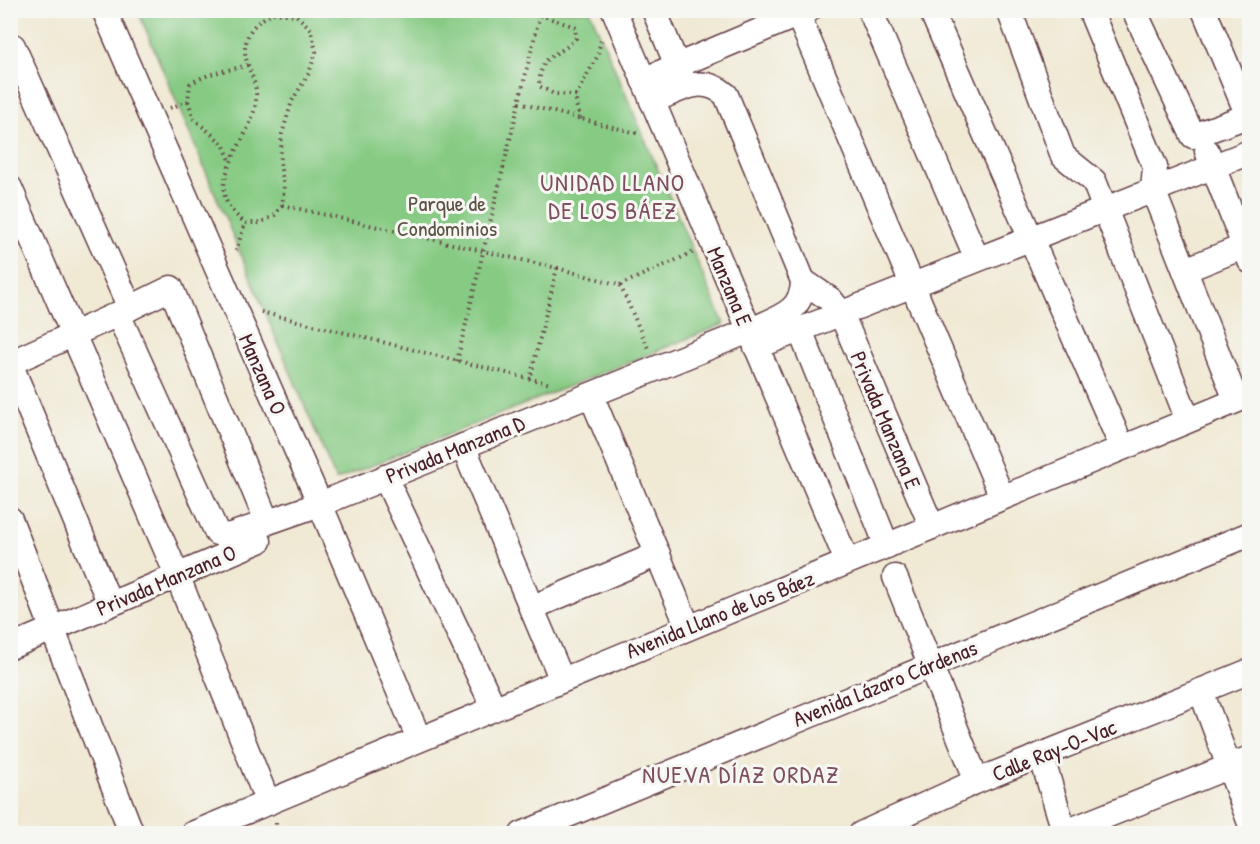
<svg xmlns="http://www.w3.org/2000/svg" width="1260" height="844" font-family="'Patrick Hand',sans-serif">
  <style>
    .green { fill: #86ca83; stroke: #687457; stroke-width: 1.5 }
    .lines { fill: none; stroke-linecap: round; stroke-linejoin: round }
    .minor-casing { stroke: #633d44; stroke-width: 27 }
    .path { stroke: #633d44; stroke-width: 4; stroke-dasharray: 1.5 4.5; stroke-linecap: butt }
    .minor { stroke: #fff; stroke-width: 24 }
    .labels { text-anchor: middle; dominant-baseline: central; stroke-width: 6; stroke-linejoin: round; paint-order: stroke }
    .park-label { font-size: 22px; fill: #5c5245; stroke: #f6f6f2 }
    .street-label { font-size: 22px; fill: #4a1f2b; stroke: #f6f6f2 }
    .neighbourhood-label { font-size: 24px; letter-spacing: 1.5px; fill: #7e4f5e; stroke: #f6f6f2 }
  </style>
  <rect width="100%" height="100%" fill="#f6f6f2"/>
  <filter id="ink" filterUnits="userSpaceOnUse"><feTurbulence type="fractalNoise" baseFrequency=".0167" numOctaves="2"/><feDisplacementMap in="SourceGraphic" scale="12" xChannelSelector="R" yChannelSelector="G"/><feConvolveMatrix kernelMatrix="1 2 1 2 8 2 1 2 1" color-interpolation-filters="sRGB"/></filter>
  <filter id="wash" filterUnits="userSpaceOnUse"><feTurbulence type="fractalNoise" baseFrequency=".008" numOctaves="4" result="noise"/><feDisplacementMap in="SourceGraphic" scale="24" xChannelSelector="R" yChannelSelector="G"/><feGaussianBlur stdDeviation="1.35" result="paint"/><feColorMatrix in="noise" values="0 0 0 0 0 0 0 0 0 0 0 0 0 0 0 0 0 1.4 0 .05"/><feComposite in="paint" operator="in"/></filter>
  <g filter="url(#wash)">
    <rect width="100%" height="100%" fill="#f0e9d4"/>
    <polygon class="green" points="138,11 590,11 724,324 336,480"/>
  </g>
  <g filter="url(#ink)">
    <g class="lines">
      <defs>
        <g id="minor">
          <polyline points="104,10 320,504 419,739"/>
          <polyline points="614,10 847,561"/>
          <polyline points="654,10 683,80"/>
          <polyline points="796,10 1002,497"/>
          <polyline points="870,10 977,259"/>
          <polyline points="931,10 1122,447"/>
          <polyline points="1009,10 1063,156 1094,181 1188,420"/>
          <polyline points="1090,10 1155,167 1153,190 1236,400"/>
          <polyline points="1134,10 1193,136 1250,115"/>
          <polyline points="1204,10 1248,116"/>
          <polyline points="13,46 130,308"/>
          <polyline points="643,80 809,10"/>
          <polyline points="1207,151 1250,261"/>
          <polyline points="10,188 177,575 268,803"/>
          <polyline points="1185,270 1250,244"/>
          <polyline points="803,281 831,300 841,313 932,527"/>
          <polyline points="800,330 887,546"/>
          <polyline points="756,347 1250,152"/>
          <polyline points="10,363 110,604"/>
          <polyline points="10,363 118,314"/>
          <polyline points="591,395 688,627"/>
          <polyline points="463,446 562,680"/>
          <polyline points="385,477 494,708"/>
          <polyline points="10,519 132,834"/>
          <path d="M267,522L171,288L118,314L217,533L228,536L320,504L749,331C775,318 803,314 803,281L726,95C701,73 679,91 652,101"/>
          <polyline points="895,577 977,781"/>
          <polyline points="531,608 658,554"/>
          <polyline points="10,647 259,541"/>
          <polyline points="1201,691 1250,823"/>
          <polyline points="1041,755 1065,834"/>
          <polyline points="192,834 1250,395"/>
          <polyline points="522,834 1250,534"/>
          <polyline points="861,834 977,781 1250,671"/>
          <polyline points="1061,834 1250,758"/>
        </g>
      </defs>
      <use href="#minor" class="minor-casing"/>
      <g class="path">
        <path d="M273,13L296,15L311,29L316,52L309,73L292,101L282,134L280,163L284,187L282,205L275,215L260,223H245C234,214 224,204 224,189C225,155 259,126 256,92C255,75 241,59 246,42C250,26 260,20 273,13Z"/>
        <path d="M540,15L575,27L576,38C557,60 541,49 539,86L554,94L576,95"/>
        <polyline points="188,101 194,119 223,144 231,162"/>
        <polyline points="519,103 640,134"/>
        <path d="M170,108L188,101L190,84C211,71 224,72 248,65"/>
        <polyline points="581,119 576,105 576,95 597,57 601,40"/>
        <polyline points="282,205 557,268 530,379"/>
        <polyline points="236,251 245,223"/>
        <polyline points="557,268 620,285 648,348"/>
        <polyline points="620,285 694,252"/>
        <polyline points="261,312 551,384"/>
        <polyline points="457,361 541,10"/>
        <polyline points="276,823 276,834"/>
      </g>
      <use href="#minor" class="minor"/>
    </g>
  </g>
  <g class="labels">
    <g class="park-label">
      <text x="447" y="203">Parque de<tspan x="447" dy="25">Condominios</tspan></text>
    </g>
    <g class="street-label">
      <text transform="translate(730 286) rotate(67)">Manzana E</text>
      <text transform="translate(263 374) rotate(66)">Manzana O</text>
      <text transform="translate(886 420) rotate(67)">Privada Manzana E</text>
      <text transform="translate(455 449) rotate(-22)">Privada Manzana D</text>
      <text transform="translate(166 580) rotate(-23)">Privada Manzana O</text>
      <text transform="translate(720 614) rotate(-22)">Avenida Llano de los Báez</text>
      <text transform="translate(885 683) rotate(-22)">Avenida Lázaro Cárdenas</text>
      <text transform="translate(1054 750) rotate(-22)">Calle Ray-O-Vac</text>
    </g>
    <g class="neighbourhood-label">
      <text x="613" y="182">UNIDAD LLANO<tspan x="613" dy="28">DE LOS BÁEZ</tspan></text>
      <text x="741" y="774">NUEVA DÍAZ ORDAZ</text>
    </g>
  </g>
  <rect width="1260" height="844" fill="none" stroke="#f6f6f2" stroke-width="36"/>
</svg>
